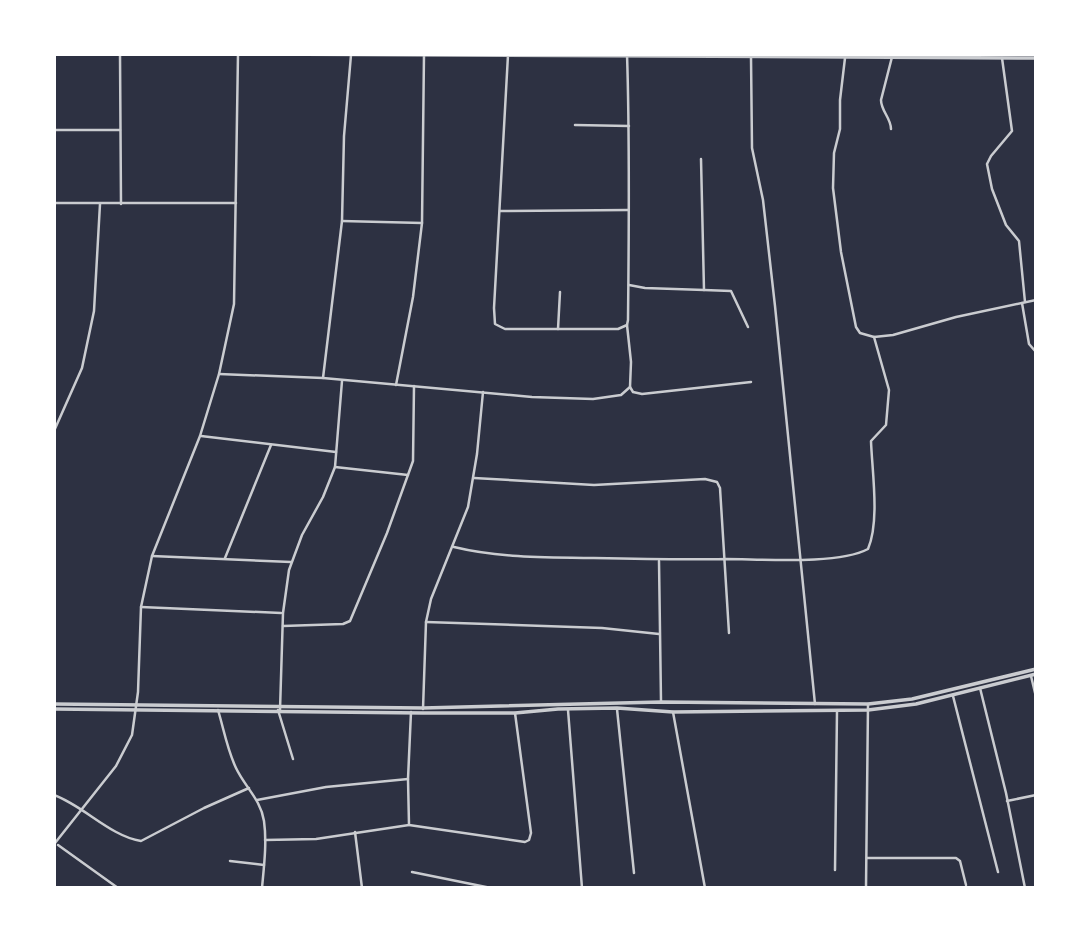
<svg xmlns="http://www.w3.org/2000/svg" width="1090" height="942" font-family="Barlow,sans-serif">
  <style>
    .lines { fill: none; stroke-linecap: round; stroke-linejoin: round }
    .minor { stroke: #caccd0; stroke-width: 2.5 }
    .tertiary { stroke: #caccd0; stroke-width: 3.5 }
  </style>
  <rect width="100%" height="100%" fill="#2d3142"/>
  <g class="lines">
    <g class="minor">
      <polyline points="120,54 121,204"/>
      <path d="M508,55L494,308L495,324L505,329H618L627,325L628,320C629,231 630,143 627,54"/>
      <polyline points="751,57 752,148 763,200 775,306 815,704"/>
      <polyline points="1002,58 1012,131 991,156 987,164 992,189 1006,225 1019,241 1025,302"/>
      <polyline points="575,125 629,126"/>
      <path d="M891,129C891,118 881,111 881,100L892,57"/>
      <polyline points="54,130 120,130"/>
      <polyline points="54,203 236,203"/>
      <polyline points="500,211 628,210"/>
      <polyline points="342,221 422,223"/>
      <polyline points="629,285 645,288 704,290 701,159"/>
      <polyline points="704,290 731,291 748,327"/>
      <polyline points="1022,303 1029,344 1036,352"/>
      <polyline points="558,329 560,292"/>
      <polyline points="874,337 893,335 956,317 1036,300"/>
      <polyline points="219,374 323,378 532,397 593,399 621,395 630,387 631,362 627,325"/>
      <polyline points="323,378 342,221 344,136 351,55"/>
      <polyline points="396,385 413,297 422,223 424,54"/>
      <polyline points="630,387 633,392 642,394 751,382"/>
      <polyline points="54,431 82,368 94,311 100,204"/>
      <polyline points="201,436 336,452"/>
      <polyline points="335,467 408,475"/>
      <polyline points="474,478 594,485 705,479 717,482 720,488 729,633"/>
      <path d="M454,547C499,558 546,557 592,558C637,559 681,560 726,559C761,559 838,565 868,549C880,521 872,471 871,441L886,425L889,390L874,337L860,333L856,327L841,252L833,188L834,153L840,129V100L845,58"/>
      <polyline points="152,556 291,562"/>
      <polyline points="225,558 271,445"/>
      <polyline points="659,561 661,701"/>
      <polyline points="141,607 281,613"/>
      <polyline points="426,622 602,628 659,634"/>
      <polyline points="283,626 343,624 350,621 387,533 413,461 414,386"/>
      <polyline points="1031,676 1036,697"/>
      <polyline points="980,688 1006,793 1025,888"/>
      <polyline points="953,696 998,872"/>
      <polyline points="423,709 426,622 431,599 468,507 477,454 483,392"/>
      <polyline points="617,709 634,873"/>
      <path d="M218,710C224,730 227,749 236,768C245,787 261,800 264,821C267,843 264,866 262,888"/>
      <polyline points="278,710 293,759"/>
      <polyline points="280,710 283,613 289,570 302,535 323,497 335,467 342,381"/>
      <polyline points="568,710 582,888"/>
      <polyline points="411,712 408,779 409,825 525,842 529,840 531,833 515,713"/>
      <polyline points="673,712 705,888"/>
      <path d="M54,795C84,806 110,836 141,841L204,808L249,788"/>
      <polyline points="257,800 326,787 408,779"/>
      <polyline points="1007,801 1036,795"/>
      <polyline points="355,832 362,888"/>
      <polyline points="265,840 316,839 409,825"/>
      <polyline points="58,845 118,888"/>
      <polyline points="54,848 55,843 116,766 132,735 138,692 141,607 152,556 200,436 219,374 234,304 238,54"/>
      <polyline points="867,858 956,858 960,861 966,885"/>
      <polyline points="230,861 264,865"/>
      <polyline points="835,870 837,711"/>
      <polyline points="412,872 491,888"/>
      <polyline points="866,888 868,704"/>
    </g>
    <g class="tertiary">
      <polyline points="246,54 1036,58"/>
      <polyline points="54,704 423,708 661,702 868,704 912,699 1036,669"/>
      <polyline points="54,709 423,713 515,713 558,709 617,708 673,712 868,710 916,704 1036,674"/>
    </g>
  </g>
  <rect width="1090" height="942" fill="none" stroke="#ffffff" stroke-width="112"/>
</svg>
